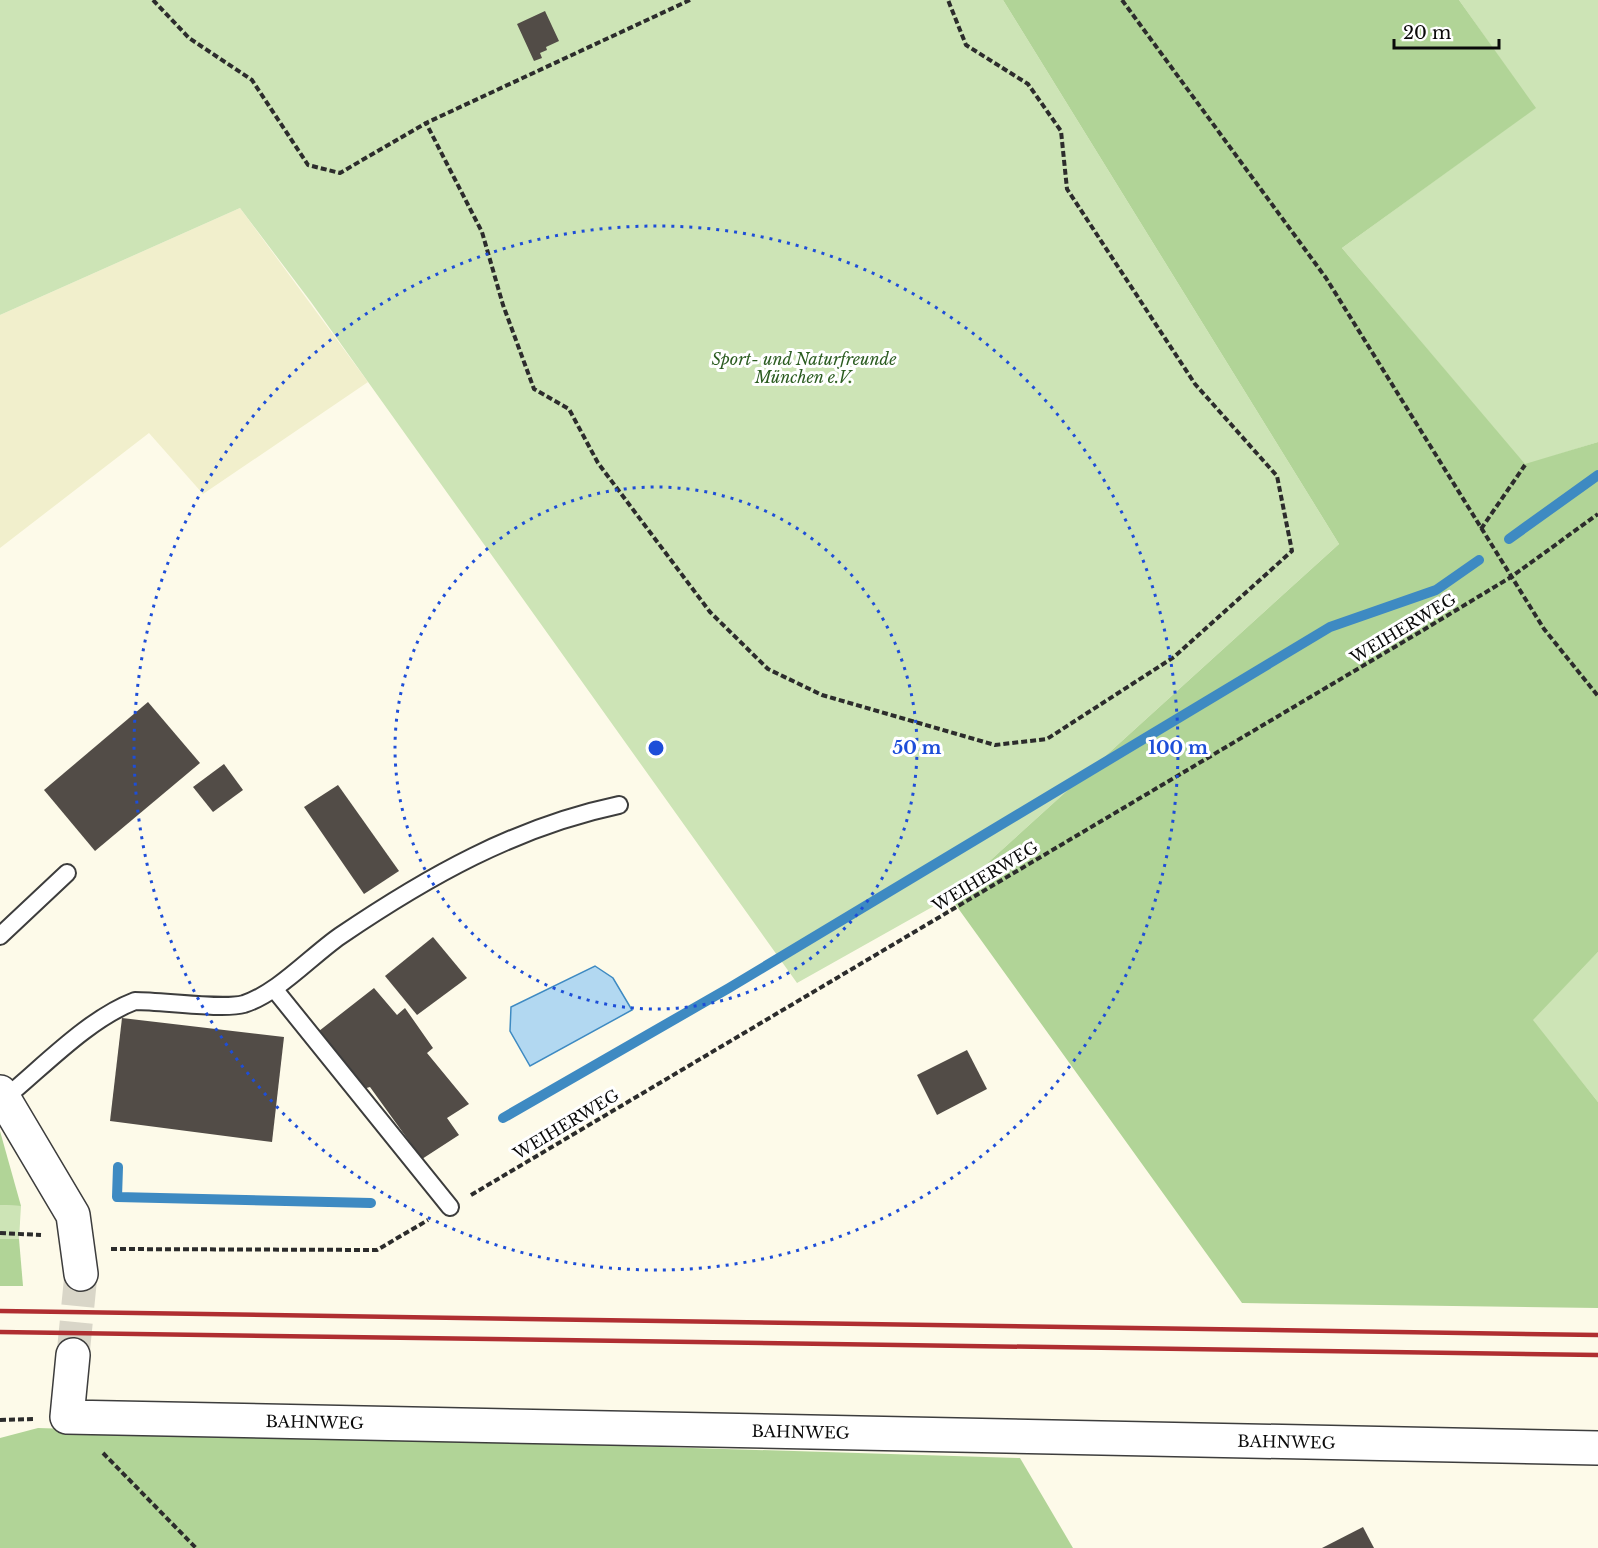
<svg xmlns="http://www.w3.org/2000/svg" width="1598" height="1548" font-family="'Libre Baskerville',serif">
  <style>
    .farmland { fill: #f1efcc }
    .green { fill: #cde4b6 }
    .forest { fill: #b1d497 }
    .water { fill: #b2d8f1; stroke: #3e8ac2; stroke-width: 1.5 }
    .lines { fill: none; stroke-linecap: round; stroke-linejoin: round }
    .stream { stroke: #3e8ac2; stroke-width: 10 }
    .building { fill: #524c47 }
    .street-tunnel { stroke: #d9d6c8; stroke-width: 33; stroke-dasharray: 33 16; stroke-linecap: butt }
    .lane-casing { stroke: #3d3d3d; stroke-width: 20 }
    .street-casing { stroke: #3d3d3d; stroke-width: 36 }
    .path { stroke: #2c2c2c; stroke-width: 4; stroke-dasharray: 6 3; stroke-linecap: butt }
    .lane { stroke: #fff; stroke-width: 16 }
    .street { stroke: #fff; stroke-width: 33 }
    .rail { stroke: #af2e31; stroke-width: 4.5 }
    .ring { fill: none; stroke: #1d4ed8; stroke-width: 3; stroke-dasharray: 3 6 }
    .labels { text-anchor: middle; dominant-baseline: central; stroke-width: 6; stroke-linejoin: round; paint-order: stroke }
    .park-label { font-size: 16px; font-style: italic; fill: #2b5c20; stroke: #fff }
    .street-label { font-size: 16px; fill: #0a0a0a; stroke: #fff }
    .centre { fill: #1d4ed8; stroke: #fff; stroke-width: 3 }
    .ring-label { font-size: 18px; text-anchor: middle; font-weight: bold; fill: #1d4ed8; stroke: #fff; stroke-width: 6; stroke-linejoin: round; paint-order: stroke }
  </style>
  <rect width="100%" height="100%" fill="#fdfae9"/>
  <polygon class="farmland" points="240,208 368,382 203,494 149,433 0,548 0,315"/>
  <g class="green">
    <polygon points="0,0 1003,0 1339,544 950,897 797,983 311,302 240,208 0,315"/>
    <polygon points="1459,0 1598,0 1598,442 1525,465 1342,248 1535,108"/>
    <polygon points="1598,952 1598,1102 1532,1020"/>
    <polygon points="0,1205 21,1206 19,1239 0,1239"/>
  </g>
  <g class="forest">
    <polygon points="1003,0 1459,0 1536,108 1342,248 1525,464 1598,442 1598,952 1533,1020 1598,1102 1598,1308 1242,1303 950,897 1339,544"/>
    <polygon points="0,1131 21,1206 0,1205"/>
    <polygon points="0,1239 19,1239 23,1286 0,1286"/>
    <polygon points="38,1428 1020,1458 1073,1548 0,1548 0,1438"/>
  </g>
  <polygon class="water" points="595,966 613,978 632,1010 530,1066 510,1031 511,1007"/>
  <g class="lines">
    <g class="stream">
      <polyline points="1509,539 1598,475"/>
      <polyline points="503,1118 729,988 1330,627 1436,590 1479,560"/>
      <polyline points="118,1167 117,1197 371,1203"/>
    </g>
  </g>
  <g class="building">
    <polygon points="545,11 559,41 546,47 547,50 540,53 542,58 534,61 517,24"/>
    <polygon points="148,702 200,763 95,851 44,790"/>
    <polygon points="224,764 243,790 213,812 193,787"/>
    <polygon points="338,785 399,871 364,894 304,807"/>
    <polygon points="433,937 467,978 417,1015 385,976"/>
    <polygon points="374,988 397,1015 405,1008 433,1048 427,1053 469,1104 447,1118 459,1135 422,1159 370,1087 363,1089 319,1031"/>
    <polygon points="122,1018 284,1037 272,1142 110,1121"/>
    <polygon points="967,1050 987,1089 937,1115 917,1075"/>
    <polygon points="1363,1527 1374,1548 1322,1548"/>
  </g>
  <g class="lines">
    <polyline class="street-tunnel" points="73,1355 81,1274"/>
    <defs>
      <g id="lane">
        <polyline points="0,936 67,873"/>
        <polyline points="275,990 450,1207"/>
        <path d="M5,1098C44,1066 88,1019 135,1001C163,1001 223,1010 244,1004C278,993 310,957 340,936C427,877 515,827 619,805"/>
      </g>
      <g id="street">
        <polyline points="0,1092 73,1215 81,1274"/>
        <path id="s1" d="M73,1355L67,1417L1598,1448"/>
      </g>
    </defs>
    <use href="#lane" class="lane-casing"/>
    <use href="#street" class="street-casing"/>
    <g class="path">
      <polyline points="153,0 189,38 252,80 308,165 340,173 426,123"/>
      <polyline points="690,0 426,123 482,232 503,305 534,389 569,409 598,463 710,612 768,669 822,695 995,745 1047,739 1174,657 1292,551 1277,476 1195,384 1067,189 1061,131 1028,84 966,45 948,0"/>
      <polyline points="1122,0 1326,278 1544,629 1598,696"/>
      <polyline points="1481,529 1525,465"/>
      <polyline points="471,1195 1425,629 1511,577 1598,514"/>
      <polyline points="0,1233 41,1235"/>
      <polyline points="111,1249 377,1250 428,1220"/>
      <polyline points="0,1420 35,1419"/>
      <polyline points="103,1453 196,1548"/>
    </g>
    <use href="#lane" class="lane"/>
    <use href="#street" class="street"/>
    <g class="rail">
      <polyline points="0,1311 1598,1335"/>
      <polyline points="0,1332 1598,1355"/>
    </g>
  </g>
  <g class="ring">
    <circle cx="656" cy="748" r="261"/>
    <circle cx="656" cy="748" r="522"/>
  </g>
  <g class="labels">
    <g class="park-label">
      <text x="804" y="359">Sport- und Naturfreunde<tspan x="804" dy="18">München e.V.</tspan></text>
    </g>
    <g class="street-label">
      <text transform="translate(1403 628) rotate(-31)">WEIHERWEG</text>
      <text transform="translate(985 876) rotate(-31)">WEIHERWEG</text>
      <text transform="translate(566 1124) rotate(-31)">WEIHERWEG</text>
      <text stroke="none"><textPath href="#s1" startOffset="310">BAHNWEG</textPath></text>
      <text stroke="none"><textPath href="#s1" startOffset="796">BAHNWEG</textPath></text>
      <text stroke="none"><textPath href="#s1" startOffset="1282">BAHNWEG</textPath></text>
    </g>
  </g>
  <circle cx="656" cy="748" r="9" class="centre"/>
  <g class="ring-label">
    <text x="917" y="754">50 m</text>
    <text x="1178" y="754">100 m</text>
  </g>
  <path d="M1394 39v9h105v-9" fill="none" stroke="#0a0a0a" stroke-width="3"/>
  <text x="1403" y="39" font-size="18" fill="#0a0a0a" stroke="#ffffff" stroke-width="4.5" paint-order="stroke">20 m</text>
</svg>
